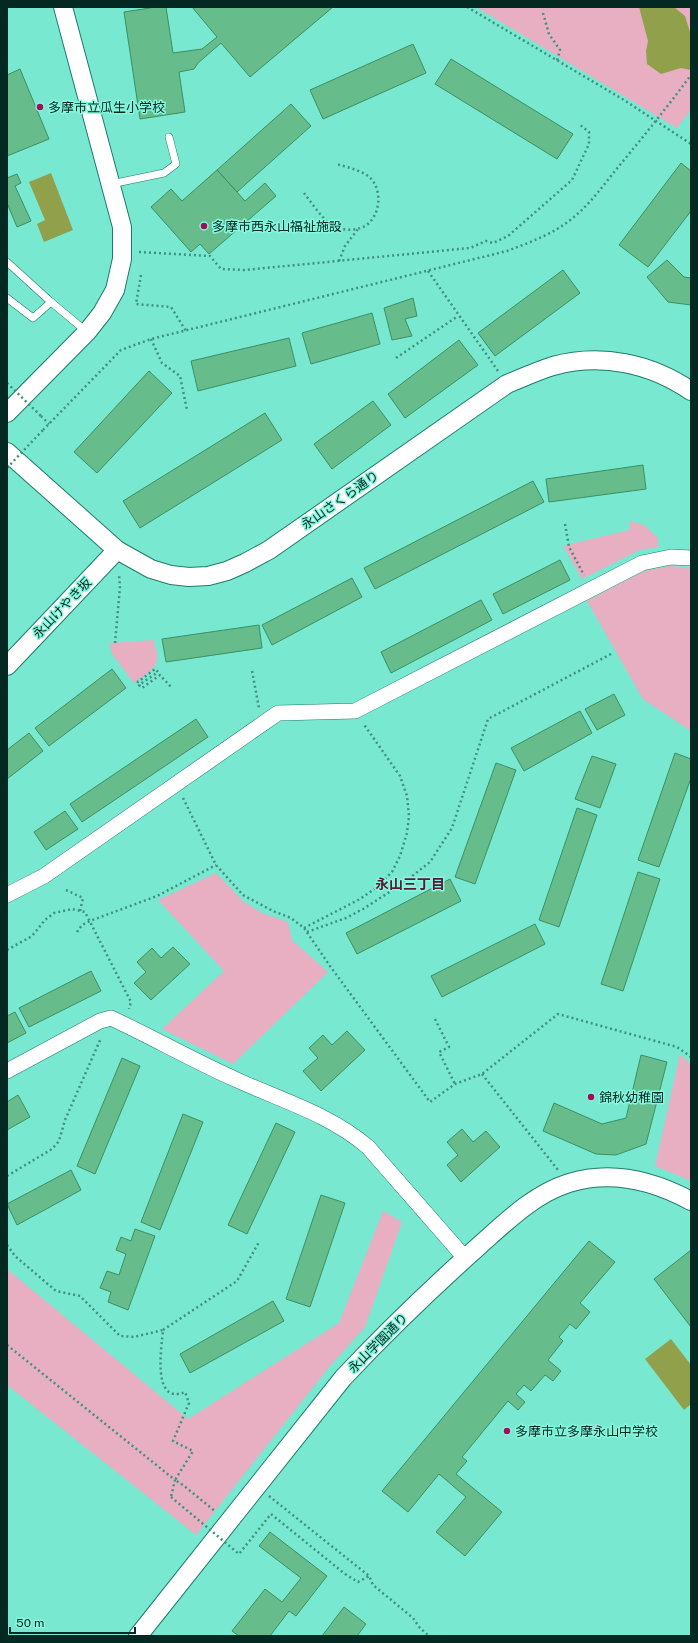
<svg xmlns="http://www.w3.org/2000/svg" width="698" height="1643" font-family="'Public Sans','Noto Sans JP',sans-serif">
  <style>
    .green { fill: #e7afc1 }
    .water { fill: #91a04a }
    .building { fill: #67bc8c; stroke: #3a9063 }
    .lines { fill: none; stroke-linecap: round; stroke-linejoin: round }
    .service-casing { stroke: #1f7b6a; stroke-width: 8 }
    .minor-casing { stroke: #1f7b6a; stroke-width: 16 }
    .tertiary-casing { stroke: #1f7b6a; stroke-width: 20 }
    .path { stroke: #429080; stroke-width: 2.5; stroke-dasharray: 2 3; stroke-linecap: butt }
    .service { stroke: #fff; stroke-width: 7 }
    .minor { stroke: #fff; stroke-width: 15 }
    .tertiary { stroke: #fff; stroke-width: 18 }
    .path-bridge { stroke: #429080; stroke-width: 2.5; stroke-dasharray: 2 3; stroke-linecap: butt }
    .poi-dot { fill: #9f0f59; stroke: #86f6dd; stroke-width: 1.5 }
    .labels { text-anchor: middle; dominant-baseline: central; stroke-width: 3; stroke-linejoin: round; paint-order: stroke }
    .poi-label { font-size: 13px; fill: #032922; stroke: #86f6dd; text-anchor: start }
    .street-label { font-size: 13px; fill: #032922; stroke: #86f6dd }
    .neighbourhood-label { font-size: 14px; font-weight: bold; fill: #591834; stroke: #86f6dd }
  </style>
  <rect width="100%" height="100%" fill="#78e8d0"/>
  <g class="green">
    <polygon points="476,7 691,7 691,110 677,128"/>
    <polygon points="630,521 644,525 658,538 658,547 640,550 582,579 563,546 629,530"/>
    <polygon points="670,566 691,568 691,731 643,699 587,601 644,571"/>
    <path d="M153,640C164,666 153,669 134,683L112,654L109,643Z"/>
    <polygon points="216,873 244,902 262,913 288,922 292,940 328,972 233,1064 162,1029 224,971 158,900"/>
    <polygon points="680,1054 691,1065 691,1181 655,1166"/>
    <polygon points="383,1211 402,1222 365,1327 330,1366 196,1535 7,1385 7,1269 188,1419 339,1323"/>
  </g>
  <g class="water">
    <polygon points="639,7 674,7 685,16 690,32 691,70 681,68 661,74 647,64 646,51 648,41"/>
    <polygon points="51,173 73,230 44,242 37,224 45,220 29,182"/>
    <polygon points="671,1339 691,1365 691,1404 684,1410 645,1359"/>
  </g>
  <g class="building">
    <polygon points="156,7 166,7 173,53 202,49 217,37 192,7 333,7 250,77 221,43 198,63 194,69 179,72 185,112 140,119 124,12"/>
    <polygon points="413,44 426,73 323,119 310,90"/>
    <polygon points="451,59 573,134 557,159 435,84"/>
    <polygon points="20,69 49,139 7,156 7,75"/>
    <polygon points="291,104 311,126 237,192 217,170"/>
    <polygon points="681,163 691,171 691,211 648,267 619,245"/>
    <polygon points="217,170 245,201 265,183 276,196 209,254 200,244 191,252 151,207 171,189 182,201"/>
    <polygon points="17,174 21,183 15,186 31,221 17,227 7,203 7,178"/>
    <polygon points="667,260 684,277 691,278 691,305 668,302 647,277"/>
    <polygon points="563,270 580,293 495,356 478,333"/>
    <polygon points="413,298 417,316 405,319 412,336 392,340 384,308"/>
    <polygon points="372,313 380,344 311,364 302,333"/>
    <polygon points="289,338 296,366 198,391 191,361"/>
    <polygon points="459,340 478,365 405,418 388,394"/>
    <polygon points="149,371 172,393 97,473 74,452"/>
    <polygon points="373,401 391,425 332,469 314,444"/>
    <polygon points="265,413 282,440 140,528 123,501"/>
    <polygon points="643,465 646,489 549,502 546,479"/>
    <polygon points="533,481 544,502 375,589 364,568"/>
    <polygon points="560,560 570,580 503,614 493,594"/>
    <polygon points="352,578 362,597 272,645 262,625"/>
    <polygon points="481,600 492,620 391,673 381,652"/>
    <polygon points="259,625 262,648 166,662 162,639"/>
    <polygon points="112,669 126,688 49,746 35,728"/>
    <polygon points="614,694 625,715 597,730 585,709"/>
    <polygon points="580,711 592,733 524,771 511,748"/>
    <polygon points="196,719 208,737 82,822 70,804"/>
    <polygon points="29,733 43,751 7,779 7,750"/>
    <polygon points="675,753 691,759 691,778 659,867 638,860"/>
    <polygon points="592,756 616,764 600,808 575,799"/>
    <polygon points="496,763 516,770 475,884 455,877"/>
    <polygon points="577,808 597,815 559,927 539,920"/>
    <polygon points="65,811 78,829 46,850 34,832"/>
    <polygon points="638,872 660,879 623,991 601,984"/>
    <polygon points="450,879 461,901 357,954 346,933"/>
    <polygon points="535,924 545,944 442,997 431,976"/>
    <polygon points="173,947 190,964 151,1000 134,983 146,972 137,962 152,948 161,958"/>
    <polygon points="91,971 101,991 29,1027 19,1008"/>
    <polygon points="15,1012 26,1033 7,1043 7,1016"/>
    <polygon points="347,1031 365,1050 321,1091 303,1071 318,1058 309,1048 323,1035 332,1045"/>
    <polygon points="641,1055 667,1062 646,1144 616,1155 596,1154 543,1131 554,1103 602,1124 626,1118"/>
    <polygon points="122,1058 140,1066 95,1174 77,1166"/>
    <polygon points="18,1095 30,1117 7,1130 7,1102"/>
    <polygon points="183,1114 203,1122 160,1230 141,1222"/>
    <polygon points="276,1123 295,1132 247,1234 228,1225"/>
    <polygon points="462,1129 473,1142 486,1131 500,1147 461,1182 447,1165 458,1155 447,1142"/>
    <polygon points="71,1170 81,1190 17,1225 7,1204"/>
    <polygon points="321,1195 345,1203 310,1307 286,1299"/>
    <polygon points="135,1229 155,1236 128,1310 108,1302 111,1292 100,1288 107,1271 119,1275 126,1254 116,1250 121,1237 131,1241"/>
    <polygon points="589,1241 615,1262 580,1303 590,1312 576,1329 570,1324 559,1337 563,1341 548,1360 561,1371 553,1381 545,1375 531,1391 524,1385 516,1394 525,1402 518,1410 508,1401 462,1457 467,1461 456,1474 502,1512 465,1556 436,1532 466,1497 439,1474 408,1512 382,1491"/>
    <polygon points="691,1250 691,1327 654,1279"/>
    <polygon points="273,1301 284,1321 190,1373 180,1354"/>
    <polygon points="270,1532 327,1576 296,1616 289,1611 270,1636 239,1636 232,1631 265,1589 282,1602 301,1578 259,1546"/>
    <polygon points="344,1607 366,1624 357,1636 322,1636"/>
  </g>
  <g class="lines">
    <defs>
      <g id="service">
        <polyline points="111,184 164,173 176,164 169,137"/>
        <polyline points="7,262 51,302 87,332"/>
        <polyline points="7,298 33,318 51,302"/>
      </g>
      <g id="minor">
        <polyline points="7,895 44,876 278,713 355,711 642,563 671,557 691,558"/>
        <path d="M7,1071L100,1021L111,1018C154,1038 194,1061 237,1080C283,1101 329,1114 368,1147L465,1258"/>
      </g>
      <g id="tertiary">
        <polyline points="7,413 87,332 102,313 115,290 122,259 122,227 63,7"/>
        <path d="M7,452L117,550L151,569L171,575L189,577L208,576L227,571L245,563L269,550L507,384C522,378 537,371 553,366C601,353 650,363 691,391"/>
        <polyline points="7,666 117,550"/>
        <path d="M138,1636L343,1378C387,1331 433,1287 480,1245C507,1221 534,1194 569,1183C611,1170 654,1181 691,1201"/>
      </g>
    </defs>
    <use href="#service" class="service-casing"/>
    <use href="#minor" class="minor-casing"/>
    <use href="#tertiary" class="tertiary-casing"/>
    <g class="path">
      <polyline points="467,7 624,100 691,144"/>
      <polyline points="543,13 549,34 560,50 557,61"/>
      <path d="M304,193C311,202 321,217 330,224C340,232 361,232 370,222C380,211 381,193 373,181C366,171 349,168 337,164"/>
      <polyline points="139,252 210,256 221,269 245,270 470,248 486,241 493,243 508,236 572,180 589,144 589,132 579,124"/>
      <polyline points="339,261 345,246 358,229"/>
      <polyline points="428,271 498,371"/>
      <polyline points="141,275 136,304 171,307 186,331"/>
      <polyline points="151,339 162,363 180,376 187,410"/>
      <polyline points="396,358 458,316"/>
      <polyline points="41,416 49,424"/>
      <path d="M43,430L121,350L151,339L507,251C531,242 556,233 575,216C592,202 605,183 619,166C644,136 668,106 691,75"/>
      <polyline points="565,524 569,547 584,575"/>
      <polyline points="115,643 120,587 119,574"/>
      <polyline points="252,671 259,708"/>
      <polyline points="137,681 138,682 155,669 158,672 139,685 142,688 160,675 171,687"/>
      <polyline points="183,798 216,865 243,895 273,911 291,918 304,928 330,966 430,1102 455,1084 482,1074 558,1014 677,1047 691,1057"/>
      <polyline points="66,890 83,898 80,911"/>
      <polyline points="304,928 360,899 376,888 392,872 400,856 407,833 409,816 407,796 400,776 363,723"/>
      <polyline points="77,932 82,925 90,921 157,896 216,865"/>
      <polyline points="307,932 346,918 363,909 402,884 430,862 452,828 488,719 611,654"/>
      <polyline points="7,950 32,936 45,920 54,913 72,909 85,912 131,1002 129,1009"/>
      <polyline points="435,1019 449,1047 439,1052 455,1084"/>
      <polyline points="482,1074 558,1170"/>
      <polyline points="7,1176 52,1149 59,1141 65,1120 101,1038"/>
      <path d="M7,1245L15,1256L56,1291L80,1296L120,1336L134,1337L163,1330C162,1345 151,1406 185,1392L189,1403L173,1441L193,1451L175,1480L183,1485L216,1512"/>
      <polyline points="163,1330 237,1281 259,1242"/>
      <polyline points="7,1345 175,1480 171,1497"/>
      <polyline points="269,1496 369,1576 373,1585 413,1618 420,1628 429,1636"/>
      <polyline points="345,1574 358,1582 369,1576"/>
    </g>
    <use href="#service" class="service"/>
    <use href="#minor" class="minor"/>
    <use href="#tertiary" class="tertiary"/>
    <g class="path-bridge">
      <polyline points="7,383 41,416"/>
      <polyline points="7,468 43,430"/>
      <polyline points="171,1497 239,1554 271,1514 345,1574"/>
    </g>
  </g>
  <g class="poi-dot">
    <circle cx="40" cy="107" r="4"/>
    <circle cx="204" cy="226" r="4"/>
    <circle cx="591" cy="1097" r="4"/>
    <circle cx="507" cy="1431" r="4"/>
  </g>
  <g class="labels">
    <g class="poi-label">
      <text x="48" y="107">多摩市立瓜生小学校</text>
      <text x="212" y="226">多摩市西永山福祉施設</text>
      <text x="599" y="1097">錦秋幼稚園</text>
      <text x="515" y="1431">多摩市立多摩永山中学校</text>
    </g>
    <g class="street-label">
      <text transform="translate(340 500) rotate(-35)">永山さくら通り</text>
      <text transform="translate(62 608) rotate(-46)">永山けやき坂</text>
      <text transform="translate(378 1343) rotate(-45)">永山学園通り</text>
    </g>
    <g class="neighbourhood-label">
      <text x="410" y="884">永山三丁目</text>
    </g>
  </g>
  <rect width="698" height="1643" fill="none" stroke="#032922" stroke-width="16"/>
  <path d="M10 1627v6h125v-6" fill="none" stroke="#032922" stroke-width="2"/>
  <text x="16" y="1627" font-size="12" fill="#032922" stroke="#86f6dd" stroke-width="3" paint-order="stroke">50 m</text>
</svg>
